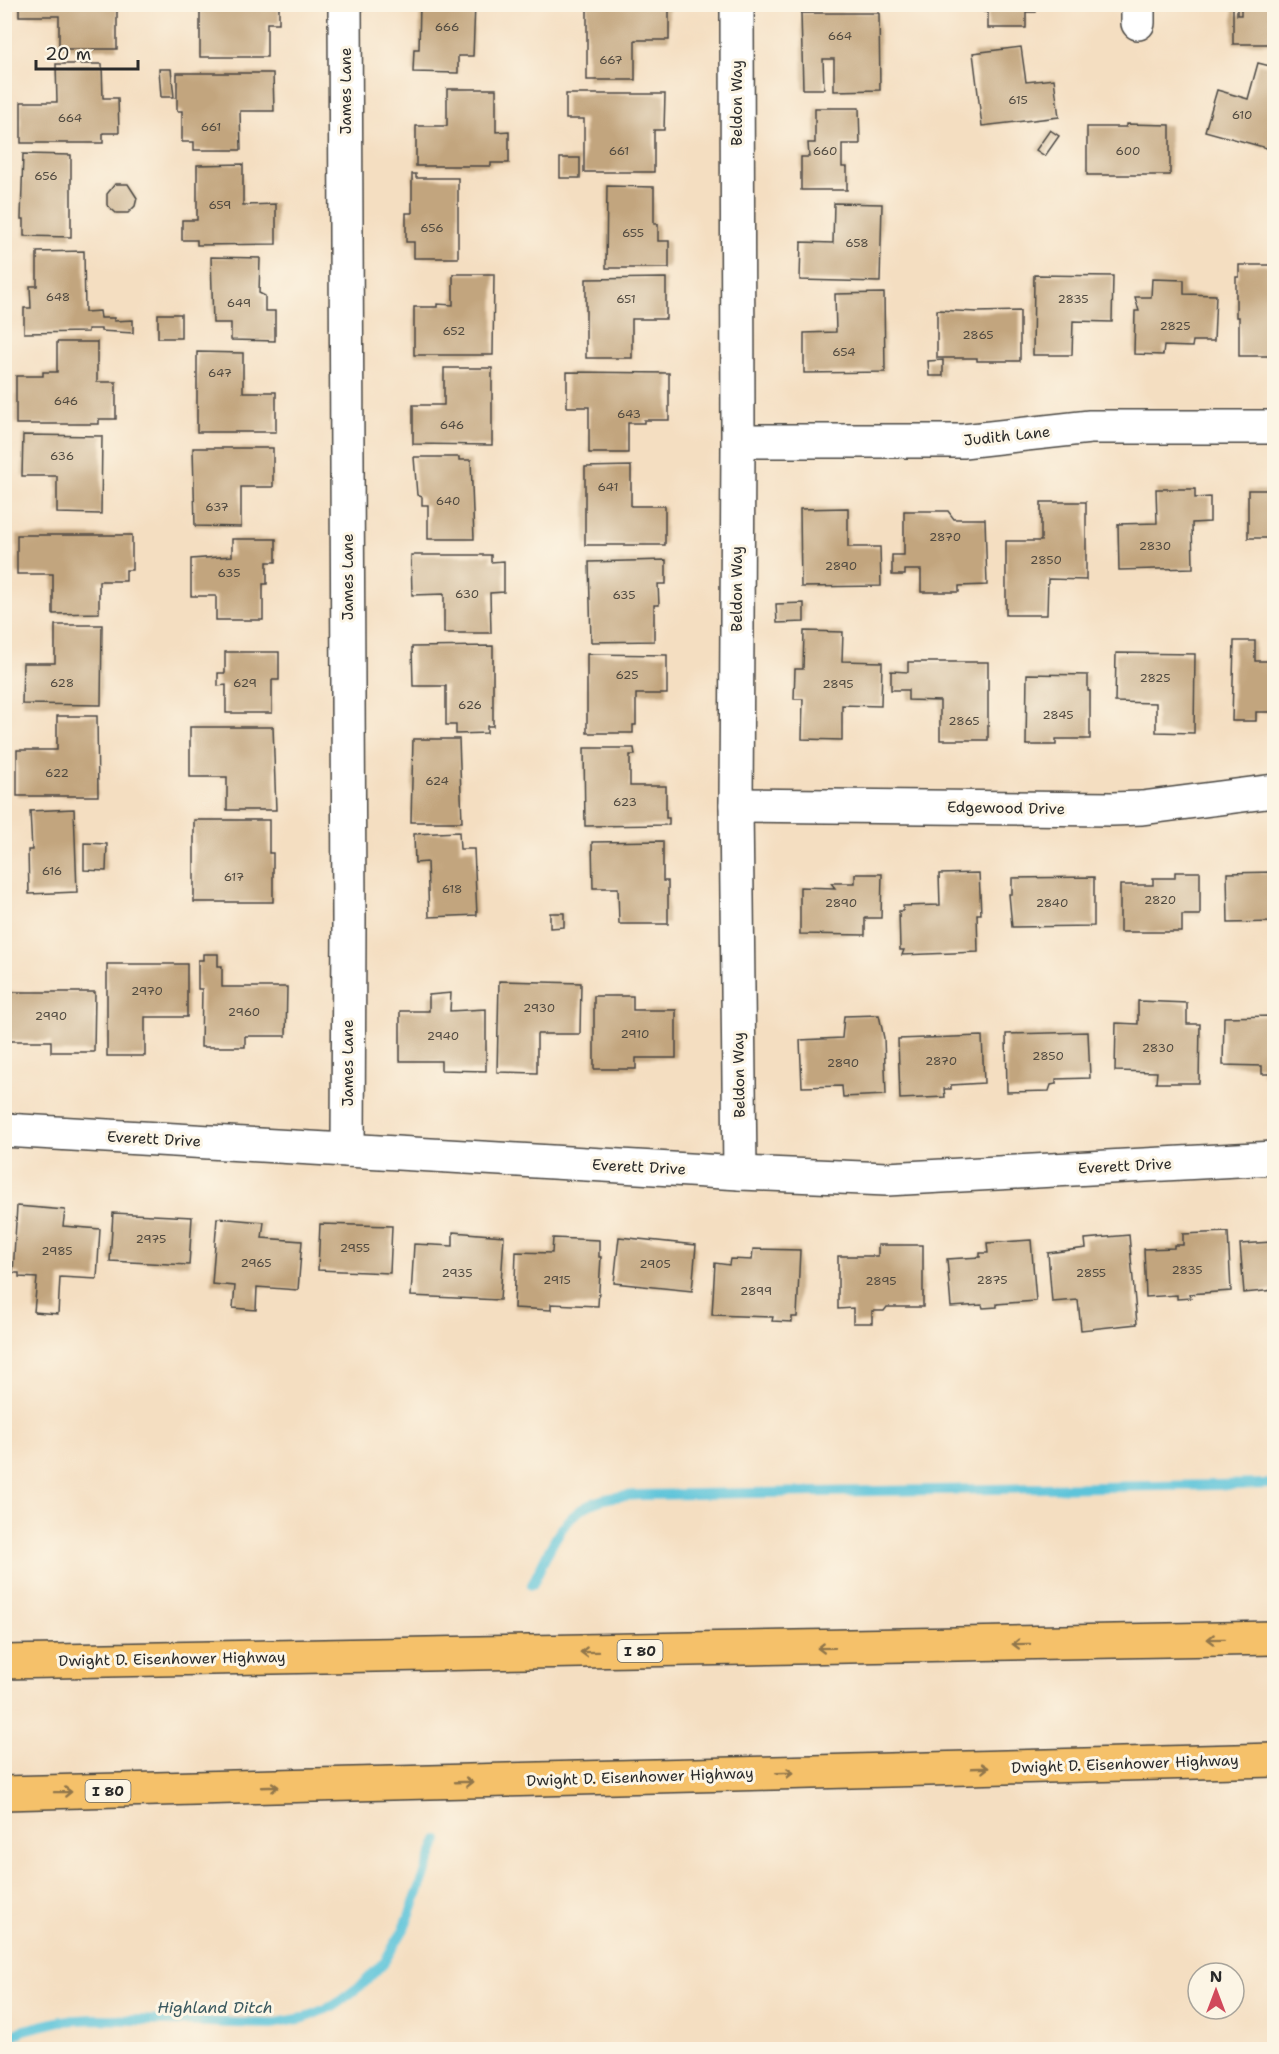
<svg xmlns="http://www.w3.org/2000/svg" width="1279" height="2054" font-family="'Shantell Sans',sans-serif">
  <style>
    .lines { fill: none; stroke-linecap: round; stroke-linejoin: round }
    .stream { stroke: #5dc4da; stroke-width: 10 }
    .building { fill: #c2a57e }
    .street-casing { stroke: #494642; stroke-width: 36 }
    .highway-casing { stroke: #494642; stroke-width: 36 }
    .street { stroke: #fff; stroke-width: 33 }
    .highway { stroke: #f5c16b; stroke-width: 33 }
    .oneway { stroke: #90764b }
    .labels { text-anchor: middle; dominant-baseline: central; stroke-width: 6; stroke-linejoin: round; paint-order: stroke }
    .number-label { font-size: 12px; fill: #514a40 }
    .shield { fill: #fcf5e5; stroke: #6a6863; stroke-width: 1.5 }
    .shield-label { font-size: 14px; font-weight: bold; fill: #2b2b2b }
    .street-label { font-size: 15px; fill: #2b2b2b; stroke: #fcf5e5 }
    .water-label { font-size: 16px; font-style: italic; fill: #3a5960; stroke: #fcf5e5 }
  </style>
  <rect width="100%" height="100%" fill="#fcf5e5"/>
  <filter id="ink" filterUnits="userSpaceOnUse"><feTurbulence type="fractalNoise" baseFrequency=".0167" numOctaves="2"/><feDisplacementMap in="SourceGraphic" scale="12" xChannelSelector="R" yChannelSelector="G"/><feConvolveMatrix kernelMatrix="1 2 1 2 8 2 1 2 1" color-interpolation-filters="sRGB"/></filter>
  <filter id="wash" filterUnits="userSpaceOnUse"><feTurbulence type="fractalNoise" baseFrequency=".008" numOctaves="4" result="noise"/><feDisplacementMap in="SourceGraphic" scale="24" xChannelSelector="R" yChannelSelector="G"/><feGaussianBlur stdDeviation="1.35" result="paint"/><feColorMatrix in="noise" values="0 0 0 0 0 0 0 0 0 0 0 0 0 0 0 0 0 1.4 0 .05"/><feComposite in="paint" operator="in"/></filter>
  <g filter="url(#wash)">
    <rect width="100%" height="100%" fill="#f4dec1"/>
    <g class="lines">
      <g class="stream">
        <path d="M532,1585C550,1550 561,1510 605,1499C615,1496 627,1496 638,1495L1274,1484"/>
        <polyline points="4,2041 24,2030 61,2021 97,2019 271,2024 304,2018 335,2005 364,1983 384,1962 404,1929 438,1840"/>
      </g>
    </g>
    <g id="blocks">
      <g class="building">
        <polygon points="19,4 117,4 117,49 59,49 59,16 19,16"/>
        <polygon points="200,4 279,4 279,23 267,23 267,57 200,57"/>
        <polygon points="420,4 475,4 473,56 458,56 458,73 413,72 414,49 419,49"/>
        <polygon points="587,4 669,4 669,40 635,40 635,80 587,80"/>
        <polygon points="970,4 1036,4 1036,12 1026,12 1026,28 988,28 988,12 984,12 984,9 970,9"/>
        <polygon points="1241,4 1274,4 1274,44 1233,44 1233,7 1237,7 1237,15 1241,15"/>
        <polygon points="801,13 879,13 880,90 834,91 834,59 823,59 824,89 803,89"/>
        <polygon points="1021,47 1026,82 1054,79 1059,117 982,126 973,53"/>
        <polygon points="1258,63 1274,67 1274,150 1205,131 1217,90 1248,99"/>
        <polygon points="56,64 102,64 103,98 118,98 119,133 103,133 103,143 21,143 21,102 57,102"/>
        <polygon points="159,69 171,69 174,97 161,97"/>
        <polygon points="177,73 273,73 274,111 240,111 241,150 194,150 194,142 182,142 182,111 177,111"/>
        <polygon points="447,89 496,89 496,132 509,131 509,163 491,163 491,166 416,166 416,126 447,126"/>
        <polygon points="566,94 665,94 664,130 654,130 654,172 584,172 584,119 566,119"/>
        <polygon points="815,108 859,108 860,144 842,144 842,167 847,167 847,190 801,190 801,157 809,157 808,143 815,143"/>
        <polygon points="1126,124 1170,125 1170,175 1087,175 1087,127 1126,127"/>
        <polygon points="1050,130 1059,136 1045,156 1036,150"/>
        <polygon points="23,154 71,155 71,237 24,236 24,219 21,219"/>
        <rect x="560" y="158" width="20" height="20"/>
        <polygon points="243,164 243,205 276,204 276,244 197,245 197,240 182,240 182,220 197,220 197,165"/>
        <polygon points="412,174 416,174 416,178 458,178 458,258 414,258 414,242 406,242 406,213 412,213"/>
        <polygon points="115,184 128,184 137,198 135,206 128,213 116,213 107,205 107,194"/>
        <polygon points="607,186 654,187 654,224 658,224 658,241 669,241 669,268 606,268"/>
        <polygon points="834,203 882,204 880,282 800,280 801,242 833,243"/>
        <polygon points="84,251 85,312 100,311 101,318 114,318 114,321 133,320 133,333 101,331 101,329 88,329 88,332 24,333 24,308 31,308 30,286 37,286 37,252"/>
        <polygon points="211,257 260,258 259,293 265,296 265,311 275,311 275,341 231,340 231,323 213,323"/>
        <polygon points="1239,265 1274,265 1274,356 1239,356 1239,317 1236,317 1236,277 1239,277"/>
        <polygon points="453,274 494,274 493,355 414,355 414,307 437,307 437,304 453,305"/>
        <polygon points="1034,275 1113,276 1112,322 1073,321 1072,355 1033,355"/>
        <polygon points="666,278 666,319 632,319 632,358 586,358 586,279"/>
        <polygon points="1152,279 1184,280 1184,294 1216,295 1214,341 1193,341 1192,347 1164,346 1163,355 1134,354 1135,311 1139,311 1135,297 1151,297"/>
        <polygon points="884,293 885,372 804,373 804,333 836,332 835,294"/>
        <polygon points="937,310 977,312 1020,311 1020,361 977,361 977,358 937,358"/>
        <rect x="158" y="314" width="23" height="24"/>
        <polygon points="57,342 97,342 97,382 116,382 116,419 99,419 99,424 16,424 16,376 43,376 43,372 57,372"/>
        <polygon points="197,352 243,353 243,392 276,392 276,432 197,432"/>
        <polygon points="943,360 943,376 929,376 928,361"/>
        <polygon points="444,368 492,368 492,445 413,444 413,405 444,405"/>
        <polygon points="567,372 669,373 669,420 644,420 644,423 628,423 628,453 589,453 589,407 567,407"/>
        <polygon points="23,435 102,436 101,514 57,513 57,476 22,476"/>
        <polygon points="193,448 273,448 273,487 241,487 241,527 195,526"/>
        <polygon points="414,457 459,457 459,460 471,460 474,539 428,539 428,505 422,505 422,497 417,495"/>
        <polygon points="631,466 631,506 665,506 665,545 585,545 585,467"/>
        <polygon points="1156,489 1195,489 1195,498 1210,497 1210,522 1192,523 1193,568 1119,570 1118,524 1157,523"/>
        <rect x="1248" y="490" width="26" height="48"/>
        <polygon points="1041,502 1086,502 1086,580 1048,579 1047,615 1006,615 1006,541 1041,541"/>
        <polygon points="848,508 848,547 880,547 881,586 801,587 800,509"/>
        <polygon points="904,511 948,511 954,519 985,519 987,585 959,586 959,592 921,592 921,570 905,570 905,575 892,575 892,555 904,555"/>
        <polygon points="17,535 132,535 132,570 126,570 126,581 99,581 99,613 53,614 53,574 17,574"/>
        <polygon points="232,539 276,539 276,562 267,562 267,584 263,584 263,620 216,620 216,596 191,596 191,559 232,556"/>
        <polygon points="411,555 491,555 491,562 504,561 504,592 490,593 491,633 444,633 444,594 412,595"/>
        <polygon points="666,560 666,584 658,584 659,605 654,605 654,641 591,642 589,562"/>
        <polygon points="804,603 804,622 777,623 776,604"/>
        <polygon points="55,625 102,625 101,705 22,704 23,663 55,663"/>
        <polygon points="804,631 843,632 842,661 882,662 881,706 842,705 842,740 802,739 803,699 794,699 795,669 803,669"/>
        <polygon points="1234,641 1255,641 1255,661 1274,661 1274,712 1256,712 1256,721 1232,721"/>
        <polygon points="493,646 493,726 487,726 487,733 456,734 456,725 446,725 446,686 413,686 412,647"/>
        <polygon points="225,652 279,652 279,680 272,680 272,713 226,713 226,685 218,686 218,673 225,673"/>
        <polygon points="1116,653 1195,654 1194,733 1156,732 1156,703 1115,702"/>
        <polygon points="587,654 667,655 667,694 636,694 636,725 633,725 633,733 587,733"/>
        <polygon points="908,662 988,662 988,740 940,740 940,701 908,700 908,690 891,690 891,671 908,672"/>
        <polygon points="1027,674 1088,675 1088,691 1090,691 1090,739 1056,739 1056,745 1026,745"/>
        <polygon points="57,716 97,716 98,796 17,796 17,750 57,750"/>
        <polygon points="190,727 273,727 276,810 227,810 227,777 190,777"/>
        <polygon points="413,739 459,739 462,822 411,822"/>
        <polygon points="584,748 634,748 635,755 630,755 630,786 666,786 666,818 669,818 669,825 585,826"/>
        <polygon points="74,809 77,892 29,894 28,850 32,850 30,811"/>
        <polygon points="194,820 269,820 269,853 273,853 273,902 194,902"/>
        <polygon points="459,832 460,849 474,849 477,915 429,917 427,862 415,863 414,834"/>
        <polygon points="663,841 663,881 668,881 668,924 619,924 618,888 593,888 592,842"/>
        <polygon points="84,843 107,844 106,871 84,870"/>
        <polygon points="1175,872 1200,872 1200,915 1182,915 1182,932 1120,932 1120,885 1153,885 1153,878 1175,878"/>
        <polygon points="1274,872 1274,922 1228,923 1227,873"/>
        <polygon points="979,873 981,914 977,914 978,952 902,955 904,950 900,950 899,911 903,911 903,906 940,905 939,874"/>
        <polygon points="855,874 882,874 881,918 865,918 865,935 800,934 800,887 835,888 831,883 855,883"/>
        <polygon points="1094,877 1094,926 1012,927 1009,894 1012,894 1012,878"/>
        <polygon points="550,913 564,913 564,927 550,928"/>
        <polygon points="203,954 218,954 218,966 222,966 222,987 287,987 286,1036 245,1036 245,1047 201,1047 202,989 198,989 198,960 203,960"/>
        <polygon points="107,964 187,964 187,1017 145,1017 145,1056 107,1056"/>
        <polygon points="499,981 581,983 580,1034 537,1034 537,1073 497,1072"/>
        <polygon points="8,992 95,992 94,1052 51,1052 51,1041 8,1041"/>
        <polygon points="451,993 450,1011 486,1009 486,1071 441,1070 441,1061 400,1061 400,1011 429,1011 429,995"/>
        <polygon points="594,996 633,996 633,1010 676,1010 676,1058 636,1058 636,1069 594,1069"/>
        <polygon points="1138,1001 1187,1003 1187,1024 1200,1024 1199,1083 1156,1083 1157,1072 1115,1071 1116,1023 1138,1024"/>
        <polygon points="879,1015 884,1038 886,1095 843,1097 842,1086 802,1087 800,1040 842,1038 844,1016"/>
        <polygon points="1274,1016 1274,1074 1262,1074 1262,1066 1223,1065 1224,1017"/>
        <polygon points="1088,1032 1090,1078 1056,1079 1056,1084 1051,1085 1049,1091 1007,1092 1006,1034"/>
        <polygon points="982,1036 984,1083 951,1085 951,1089 944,1089 945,1097 900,1099 898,1039"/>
        <polygon points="17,1206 65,1210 63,1226 100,1229 97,1279 60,1277 58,1314 34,1312 37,1278 19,1277 19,1273 13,1273"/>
        <polygon points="113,1213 192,1217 189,1265 110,1261"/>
        <polygon points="217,1218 264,1222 262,1238 302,1241 298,1290 257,1287 256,1310 233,1308 235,1286 212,1284"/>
        <polygon points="320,1224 392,1226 390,1273 318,1270"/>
        <polygon points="1271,1230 1274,1230 1274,1290 1244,1293 1240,1244 1272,1242"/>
        <polygon points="453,1232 504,1236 500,1300 411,1296 414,1244 453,1246"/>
        <polygon points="1228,1232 1231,1291 1189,1294 1191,1298 1177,1299 1177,1295 1146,1297 1144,1249 1174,1248 1174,1245 1183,1245 1183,1234"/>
        <polygon points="1129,1235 1137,1324 1081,1330 1078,1300 1052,1302 1048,1253 1086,1248 1085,1239"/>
        <polygon points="619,1237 696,1245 692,1291 614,1283"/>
        <polygon points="553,1238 599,1240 599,1257 601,1257 598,1306 551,1304 551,1310 514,1308 516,1252 552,1253"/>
        <polygon points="1031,1240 1036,1301 997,1304 997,1307 983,1308 982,1305 951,1307 947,1259 980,1257 980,1253 988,1253 987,1243"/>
        <polygon points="878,1245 923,1245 923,1307 887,1307 884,1311 872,1311 872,1323 853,1323 853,1308 838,1309 838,1256 878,1256"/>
        <polygon points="753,1249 800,1250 797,1317 792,1317 792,1322 772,1321 773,1317 712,1315 715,1263 729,1265 730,1259 752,1260"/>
      </g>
    </g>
  </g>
  <g filter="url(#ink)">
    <use href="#blocks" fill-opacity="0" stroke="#494642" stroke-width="1.5"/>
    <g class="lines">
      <defs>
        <g id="street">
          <polyline points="345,4 349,920 348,1150"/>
          <polyline points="737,4 738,441 736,805 740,1173"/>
          <polyline points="1138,4 1138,23"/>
          <polyline points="738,441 963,441 1090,427 1274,427"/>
          <polyline points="736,805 1112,809 1142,808 1274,791"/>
          <polyline points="4,1130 740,1173 887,1179 1274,1158"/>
        </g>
        <g id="highway">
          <polyline points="4,1662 1274,1638"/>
          <polyline points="4,1793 1274,1760"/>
        </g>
      </defs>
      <use href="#street" class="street-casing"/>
      <use href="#highway" class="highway-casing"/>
      <use href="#street" class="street"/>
      <use href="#highway" class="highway"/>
    </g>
    <defs><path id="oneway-shaft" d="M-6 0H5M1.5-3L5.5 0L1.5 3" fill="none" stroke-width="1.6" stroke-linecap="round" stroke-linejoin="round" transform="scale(1.5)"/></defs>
    <g class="oneway">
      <use href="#oneway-shaft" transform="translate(1216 1639) rotate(179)"/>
      <use href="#oneway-shaft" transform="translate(1021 1644) rotate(179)"/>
      <use href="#oneway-shaft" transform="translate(826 1648) rotate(179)"/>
      <use href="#oneway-shaft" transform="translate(589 1652) rotate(179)"/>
      <use href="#oneway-shaft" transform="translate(980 1768) rotate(-2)"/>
      <use href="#oneway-shaft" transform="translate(785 1773) rotate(-2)"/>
      <use href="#oneway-shaft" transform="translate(464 1782) rotate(-2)"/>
      <use href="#oneway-shaft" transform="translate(270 1787) rotate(-2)"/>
      <use href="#oneway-shaft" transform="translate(63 1792) rotate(-1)"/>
    </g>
  </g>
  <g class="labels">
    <g class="number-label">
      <text x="447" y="27">666</text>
      <text x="840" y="36">664</text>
      <text x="611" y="60">667</text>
      <text x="1018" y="100">615</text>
      <text x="1242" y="115">610</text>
      <text x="70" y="118">664</text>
      <text x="211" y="127">661</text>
      <text x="619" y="151">661</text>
      <text x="825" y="151">660</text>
      <text x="1128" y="151">600</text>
      <text x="46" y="176">656</text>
      <text x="220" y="205">659</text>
      <text x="432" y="228">656</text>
      <text x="633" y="233">655</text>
      <text x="857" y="243">658</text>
      <text x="58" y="297">648</text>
      <text x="626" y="299">651</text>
      <text x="1073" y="299">2835</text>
      <text x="239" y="303">649</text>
      <text x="1175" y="326">2825</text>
      <text x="454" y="331">652</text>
      <text x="978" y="335">2865</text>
      <text x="844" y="352">654</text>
      <text x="220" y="373">647</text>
      <text x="66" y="401">646</text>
      <text x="629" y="414">643</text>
      <text x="452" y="425">646</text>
      <text x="62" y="456">636</text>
      <text x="608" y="487">641</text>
      <text x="448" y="501">640</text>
      <text x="217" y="507">637</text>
      <text x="945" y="537">2870</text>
      <text x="1155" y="546">2830</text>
      <text x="1046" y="560">2850</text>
      <text x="841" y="566">2890</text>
      <text x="229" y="573">635</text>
      <text x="467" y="594">630</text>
      <text x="624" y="595">635</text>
      <text x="627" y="675">625</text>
      <text x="1155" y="678">2825</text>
      <text x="62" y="683">628</text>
      <text x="245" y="683">629</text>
      <text x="838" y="684">2895</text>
      <text x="470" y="705">626</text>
      <text x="1058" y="715">2845</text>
      <text x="964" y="721">2865</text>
      <text x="57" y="773">622</text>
      <text x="437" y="781">624</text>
      <text x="625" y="802">623</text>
      <text x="52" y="871">616</text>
      <text x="234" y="877">617</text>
      <text x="452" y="889">618</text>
      <text x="1160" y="900">2820</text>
      <text x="841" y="903">2890</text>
      <text x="1052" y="903">2840</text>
      <text x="147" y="991">2970</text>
      <text x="539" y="1008">2930</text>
      <text x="244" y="1012">2960</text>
      <text x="51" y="1016">2990</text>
      <text x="635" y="1034">2910</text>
      <text x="443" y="1036">2940</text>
      <text x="1158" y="1048">2830</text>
      <text x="1048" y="1056">2850</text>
      <text x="941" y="1061">2870</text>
      <text x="843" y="1063">2890</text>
      <text x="151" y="1239">2975</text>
      <text x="355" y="1248">2955</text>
      <text x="57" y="1251">2985</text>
      <text x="256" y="1263">2965</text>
      <text x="655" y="1264">2905</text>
      <text x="1187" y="1270">2835</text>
      <text x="457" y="1273">2935</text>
      <text x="1091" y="1273">2855</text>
      <text x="557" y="1280">2915</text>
      <text x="992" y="1280">2875</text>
      <text x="881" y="1281">2895</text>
      <text x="756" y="1291">2899</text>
    </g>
    <g class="shield">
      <rect x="617.5" y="1640" width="45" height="22" rx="4.5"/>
      <rect x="85.5" y="1780" width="45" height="22" rx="4.5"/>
    </g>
    <g class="shield-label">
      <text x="640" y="1651">I 80</text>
      <text x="108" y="1791">I 80</text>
    </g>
    <g class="street-label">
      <text transform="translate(346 91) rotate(-90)">James Lane</text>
      <text transform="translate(737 103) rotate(-90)">Beldon Way</text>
      <text transform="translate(1007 436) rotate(-6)">Judith Lane</text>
      <text transform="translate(348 577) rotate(-90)">James Lane</text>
      <text transform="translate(737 589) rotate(-90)">Beldon Way</text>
      <text transform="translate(1006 808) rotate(1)">Edgewood Drive</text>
      <text transform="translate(348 1063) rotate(-90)">James Lane</text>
      <text transform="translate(739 1075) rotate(-91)">Beldon Way</text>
      <text transform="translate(154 1139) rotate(3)">Everett Drive</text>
      <text transform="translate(1125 1166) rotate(-3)">Everett Drive</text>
      <text transform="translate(639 1167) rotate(3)">Everett Drive</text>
      <text transform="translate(172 1659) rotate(-1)">Dwight D. Eisenhower Highway</text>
      <text transform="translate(1125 1764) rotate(-2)">Dwight D. Eisenhower Highway</text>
      <text transform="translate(640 1777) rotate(-2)">Dwight D. Eisenhower Highway</text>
    </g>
    <g class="water-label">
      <text x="215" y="2007">Highland Ditch</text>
    </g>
  </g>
  <rect width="1279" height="2054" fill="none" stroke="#fcf5e5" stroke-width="24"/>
  <g transform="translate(1216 1991)"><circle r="28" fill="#fcf5e5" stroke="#a8a49b" stroke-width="1.5"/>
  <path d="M0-4.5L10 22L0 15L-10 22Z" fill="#d1495b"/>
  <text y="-9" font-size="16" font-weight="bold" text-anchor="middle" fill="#2b2b2b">N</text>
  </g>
  <path d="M36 60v9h102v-9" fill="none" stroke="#2b2b2b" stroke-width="3"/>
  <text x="45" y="60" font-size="18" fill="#2b2b2b" stroke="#fcf5e5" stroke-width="4.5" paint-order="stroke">20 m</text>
</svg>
